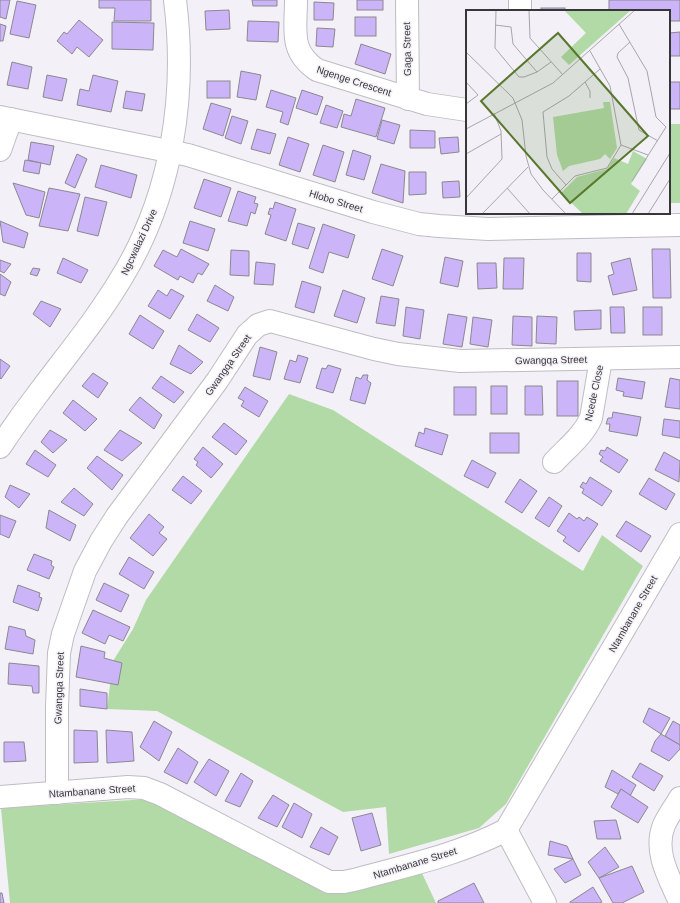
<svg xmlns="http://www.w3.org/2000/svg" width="680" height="903" font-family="Arial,sans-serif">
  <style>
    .green { fill: #b2daa6 }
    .building { fill: #cbb4f7; stroke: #8b898f }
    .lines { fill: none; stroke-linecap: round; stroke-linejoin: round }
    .minor-casing { stroke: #bfbdc3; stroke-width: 24 }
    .minor { stroke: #fff; stroke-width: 22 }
    .labels { text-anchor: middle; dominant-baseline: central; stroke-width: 3; stroke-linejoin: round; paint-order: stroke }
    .street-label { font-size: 10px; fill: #373638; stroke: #f3f1f7 }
    .inset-road { fill: none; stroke: #a8a6ab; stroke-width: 1 }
    .view { fill: #59772d; fill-opacity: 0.15; stroke: #59772d; stroke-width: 2 }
    .inset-edge { fill: none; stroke: #373638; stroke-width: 2 }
  </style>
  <rect width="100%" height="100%" fill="#f3f1f7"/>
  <g class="green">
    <rect x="669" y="124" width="11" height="79"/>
    <polygon points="289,394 333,410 583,571 602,535 643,566 506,804 479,828 389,854 386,807 343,812 157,711 107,709 113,661 133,629 146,600"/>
    <polygon points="149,799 338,890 419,867 436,903 10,903 1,808"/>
  </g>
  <g class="building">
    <polygon points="0,0 10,0 6,19 0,17"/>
    <polygon points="99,0 151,0 151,21 114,21 115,8 99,8"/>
    <polygon points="252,0 277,0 277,6 253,6"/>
    <rect x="357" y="0" width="26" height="10"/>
    <polygon points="609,0 680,0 680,21 669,21 669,11 609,11"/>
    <polygon points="17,1 36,5 29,38 10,34"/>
    <polygon points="314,2 334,3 333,20 314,20"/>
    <rect x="541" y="8" width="24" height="3"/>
    <polygon points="229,10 230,29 206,30 205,11"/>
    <rect x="355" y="17" width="21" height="19"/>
    <polygon points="79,20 103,40 89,57 77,47 72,54 57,41 64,32 67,34"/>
    <polygon points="248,21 279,22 278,42 247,41"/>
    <polygon points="112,22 154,23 153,50 112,49"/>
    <polygon points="0,24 6,26 3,41 0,41"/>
    <polygon points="317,28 335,29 333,47 316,46"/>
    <polygon points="680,32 680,56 669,56 669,33"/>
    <polygon points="361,44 391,54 385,74 355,64"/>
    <polygon points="12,62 32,67 28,89 7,85"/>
    <polygon points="241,71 261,75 256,100 237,97"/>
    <polygon points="47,75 67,79 62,101 43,97"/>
    <polygon points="93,75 118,81 111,112 77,105 80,89 89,91"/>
    <rect x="207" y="81" width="23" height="17"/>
    <rect x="669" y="82" width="11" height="27"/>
    <polygon points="271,90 296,98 288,125 280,122 283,112 266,107"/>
    <polygon points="302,90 323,97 317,115 296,108"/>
    <polygon points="126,91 145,94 142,111 123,108"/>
    <polygon points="356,99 385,108 376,137 341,127 344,114 351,116"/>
    <polygon points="211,103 231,109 223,136 203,129"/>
    <polygon points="326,105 343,111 337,128 320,123"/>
    <polygon points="232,116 248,121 241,144 225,138"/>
    <polygon points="382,120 400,125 394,144 377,139"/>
    <polygon points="257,129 276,134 270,154 251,149"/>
    <polygon points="410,130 435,131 435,148 410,148"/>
    <polygon points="288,137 309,144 300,172 279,165"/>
    <polygon points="458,137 459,152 441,154 439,138"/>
    <polygon points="31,142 54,146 50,165 28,160"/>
    <polygon points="323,145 344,152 335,182 313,175"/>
    <polygon points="353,150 371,156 364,180 346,175"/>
    <polygon points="77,154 87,159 75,188 65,183"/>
    <polygon points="25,160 41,163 39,174 23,171"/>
    <polygon points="381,164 405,171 403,203 372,193"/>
    <polygon points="101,165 137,175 131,198 95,187"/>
    <polygon points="409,172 426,172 426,194 409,195"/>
    <polygon points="204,179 231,188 221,217 194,208"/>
    <polygon points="459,181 460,197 443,198 442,182"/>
    <polygon points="13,183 45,192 39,218 26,215"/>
    <polygon points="49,188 80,194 68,231 39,226"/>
    <polygon points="238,191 256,197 254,203 258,204 255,214 251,212 247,226 228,221"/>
    <polygon points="85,197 107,202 98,236 77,231"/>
    <polygon points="275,202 296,209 286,241 265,234 271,215 268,214 270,208 273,209"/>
    <polygon points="0,221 28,233 24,248 3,242"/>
    <polygon points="190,221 215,229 208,251 183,243"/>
    <polygon points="298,223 315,228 308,249 292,244"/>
    <polygon points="323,224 355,235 348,258 329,252 323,273 309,268"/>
    <polygon points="181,249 209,264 202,275 198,273 193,283 180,276 178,280 154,266 163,250 177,257"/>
    <polygon points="382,249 403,256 393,286 372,279"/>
    <polygon points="652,249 670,249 671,298 653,298"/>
    <polygon points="231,250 249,251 249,276 230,275"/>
    <polygon points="577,253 591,253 591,282 577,281"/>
    <polygon points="445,257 463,261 458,287 440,283"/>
    <polygon points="63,258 88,270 81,283 57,273"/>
    <polygon points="504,258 524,258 523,289 503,289"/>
    <polygon points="630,258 637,290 613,295 608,276 614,274 611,263"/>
    <polygon points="0,260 11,264 4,273 0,271"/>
    <polygon points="256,262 275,264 273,285 254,284"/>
    <polygon points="477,263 496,263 497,288 478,289"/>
    <polygon points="33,268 40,269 37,276 30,274"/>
    <polygon points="0,274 11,282 5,296 0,294"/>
    <polygon points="302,281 321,287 314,313 295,307"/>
    <polygon points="215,285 234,297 228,311 207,301"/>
    <polygon points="171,289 184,296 170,319 148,306 158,290 167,296"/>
    <polygon points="343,290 365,298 357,323 334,316"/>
    <polygon points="381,296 399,299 395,326 376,323"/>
    <polygon points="41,301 61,309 50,327 33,314"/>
    <polygon points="406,307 424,310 420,339 403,336"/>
    <polygon points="610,307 624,307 625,333 611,333"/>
    <rect x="643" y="307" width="19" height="28"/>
    <polygon points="601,310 601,329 575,330 574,311"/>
    <polygon points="197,314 219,328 210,342 188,330"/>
    <polygon points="448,314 467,317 462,347 443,344"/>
    <polygon points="140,315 164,331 153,349 129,334"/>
    <polygon points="513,316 532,317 532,346 512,345"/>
    <polygon points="537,316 557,317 556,344 536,343"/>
    <polygon points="473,317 492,320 488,347 470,344"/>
    <polygon points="179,345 203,362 191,374 170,364"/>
    <polygon points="260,347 277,352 270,380 253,376"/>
    <polygon points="298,355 308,358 300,383 284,379 290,360 296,362"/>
    <polygon points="0,359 10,366 1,379 0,378"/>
    <polygon points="328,365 341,369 333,393 316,388 322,368 326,369"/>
    <polygon points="93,373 108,383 98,398 82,386"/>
    <polygon points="363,375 368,375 367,380 371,383 365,404 350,400 356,377 361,379"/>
    <polygon points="161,376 184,392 174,403 152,388"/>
    <polygon points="618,378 645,382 642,399 623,396 624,392 616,390"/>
    <polygon points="670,378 680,380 680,409 665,407"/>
    <rect x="557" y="381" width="21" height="35"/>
    <rect x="491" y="386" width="16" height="28"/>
    <polygon points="525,386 542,386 543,415 525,415"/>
    <polygon points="245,387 268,401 259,417 241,406 244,401 238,398"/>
    <rect x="454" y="387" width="22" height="28"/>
    <polygon points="140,397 162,415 154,429 129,410"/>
    <polygon points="73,400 97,419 85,431 63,413"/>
    <polygon points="613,412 641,417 637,436 609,431 610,424 606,424 608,418 612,418"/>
    <polygon points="664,419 680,421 680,438 662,435"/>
    <polygon points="224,423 247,441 236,455 212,437"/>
    <polygon points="425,428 448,435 442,455 415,446 419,432 424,434"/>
    <polygon points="50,430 67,440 53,453 41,442"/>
    <polygon points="120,430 142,443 122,461 104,450"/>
    <rect x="490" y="433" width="29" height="20"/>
    <polygon points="203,447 223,464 211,478 196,465 198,462 194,459"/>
    <polygon points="607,447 628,460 619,473 600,461 603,457 599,454 601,450 605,451"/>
    <polygon points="35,450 56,465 48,477 26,464"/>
    <polygon points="664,452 680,461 679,482 655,470"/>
    <polygon points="97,456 123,475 112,490 87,468"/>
    <polygon points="472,460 496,473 488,488 464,476"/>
    <polygon points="183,476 202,491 191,504 172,490"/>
    <polygon points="590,477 612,491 602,506 582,493 584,489 580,487 583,482 586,484"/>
    <polygon points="649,478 675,494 666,510 639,494"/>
    <polygon points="520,479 537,491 522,513 505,502"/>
    <polygon points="10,485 30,494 19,508 5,497"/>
    <polygon points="74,488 93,504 84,516 61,502"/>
    <polygon points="549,497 562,506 549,527 535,518"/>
    <polygon points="49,510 76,525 70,541 46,528"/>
    <polygon points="569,513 577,519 579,517 584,521 587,517 598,524 579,552 563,541 566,537 557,531"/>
    <polygon points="149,514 164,527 159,533 167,539 153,556 130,538"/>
    <polygon points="0,515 16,521 9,538 0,534"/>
    <polygon points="626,521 651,536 641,552 616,536"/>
    <polygon points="34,554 52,561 51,565 54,567 49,579 27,570"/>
    <polygon points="129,557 154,572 144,589 119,574"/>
    <polygon points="104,583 129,595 121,612 96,600"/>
    <polygon points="18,585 40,593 39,597 42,598 38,611 13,602"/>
    <polygon points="93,610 130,627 123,641 109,635 105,644 82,633"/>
    <polygon points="9,626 25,630 26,636 35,640 33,654 5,649"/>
    <polygon points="81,646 105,652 104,658 122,663 118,685 76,677"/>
    <polygon points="9,663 39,666 39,693 33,693 32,686 8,684"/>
    <polygon points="80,689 107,693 107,709 80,706"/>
    <polygon points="649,708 670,718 661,734 643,722"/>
    <polygon points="154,721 172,732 159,761 140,747"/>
    <polygon points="673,721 680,725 680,745 665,736"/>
    <polygon points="74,730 97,731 98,762 74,763"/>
    <polygon points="106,730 132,732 134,761 107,763"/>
    <polygon points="661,734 680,745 680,749 669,761 651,751 655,741"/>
    <polygon points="4,742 24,742 26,761 4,762"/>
    <polygon points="178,748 198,762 187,784 164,772"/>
    <polygon points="209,759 229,771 216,796 194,782"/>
    <polygon points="640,763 663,776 654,791 632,777"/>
    <polygon points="612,770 636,785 630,796 621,789 618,794 605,787"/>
    <polygon points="241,773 253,781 240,807 225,801"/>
    <polygon points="621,789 648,807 638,823 611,807"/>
    <polygon points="273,795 289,805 277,827 258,818"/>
    <polygon points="294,803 312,814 302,838 282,827"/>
    <polygon points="372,813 381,845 361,851 352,818"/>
    <polygon points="616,820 621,839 597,839 594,821"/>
    <polygon points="321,827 338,837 329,855 310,847"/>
    <polygon points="550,841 567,846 573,859 548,855"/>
    <polygon points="605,847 619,867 599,878 588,862"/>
    <polygon points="573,859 581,875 565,883 554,869"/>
    <polygon points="632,866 644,892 622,903 613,903 599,878"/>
    <polygon points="474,883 484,903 438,903 438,901"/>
    <polygon points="593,887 602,902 600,903 570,903 570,902"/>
    <polygon points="0,893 2,893 4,903 0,903"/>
  </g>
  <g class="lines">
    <defs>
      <g id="minor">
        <path d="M296,0C296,30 289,51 317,70L427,104L467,110"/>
        <polyline points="407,0 408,99"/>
        <polyline points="520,11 520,0"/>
        <polyline points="0,117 188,155 373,212 419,224 439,226 488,229 680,225"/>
        <polyline points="0,150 11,119"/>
        <path d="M0,447C12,429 24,412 37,395C66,356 97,319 122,277C172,195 187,95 175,0"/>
        <path d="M554,462C567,448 583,436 591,418L601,359"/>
        <polyline points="57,793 57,707 59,653 63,634 85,571 101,541 117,516 217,381 247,335 258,325 270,321 374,349 398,354 460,361 680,357"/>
        <path d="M0,797L128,787L144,788L160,794L329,882H344L354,880C405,866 458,855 506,830L680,534"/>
        <path d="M680,798C675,807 668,816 664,825C653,852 670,879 680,902"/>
        <polyline points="506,830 545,903"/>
      </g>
    </defs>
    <use href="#minor" class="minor-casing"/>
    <use href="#minor" class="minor"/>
  </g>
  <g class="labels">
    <g class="street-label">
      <text transform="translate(407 49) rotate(-91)">Gaga Street</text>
      <text transform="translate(354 81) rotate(18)">Ngenge Crescent</text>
      <text transform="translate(336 201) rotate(17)">Hlobo Street</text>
      <text transform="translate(139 242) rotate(-65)">Ngcwalazi Drive</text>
      <text transform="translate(551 360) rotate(-1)">Gwangqa Street</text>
      <text transform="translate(228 365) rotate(-55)">Gwangqa Street</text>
      <text transform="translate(594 393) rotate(-78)">Ncede Close</text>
      <text transform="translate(633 614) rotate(-60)">Ntambanane Street</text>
      <text transform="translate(59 688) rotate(-88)">Gwangqa Street</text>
      <text transform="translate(92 791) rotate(-4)">Ntambanane Street</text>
      <text transform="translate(415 863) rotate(-17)">Ntambanane Street</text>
    </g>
  </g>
  <g transform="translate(466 10)">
    <rect width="204" height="204" fill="#f3f1f7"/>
    <path d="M98,0H165L103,55L95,47L120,23ZM137,92H144L151,138L144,149L139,144L134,149L103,156L97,161L91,145L87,107L138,98ZM167,141L181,149L165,174L174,181L160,204H117L95,183L111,167L141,159L148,148L162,154Z" fill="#b2daa6"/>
    <path class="inset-road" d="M30,0L29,38L53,67H58L71,62L85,52M63,0L64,28L97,65M153,14L181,61L190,107L200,117L166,171M29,15L45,17L47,34L71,62M164,32L152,43L151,47L162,68L173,120L192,131M0,42L47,88L56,110L60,146L65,164L77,180L100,204M0,72L12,85L0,94M119,72L124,81V88M0,119L87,73L169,0M155,135L182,145M0,144L35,124M100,175L86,159L81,147L77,102L103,86L134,59M41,178L64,204M0,188L36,149L35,121L28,103M86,189L109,166L141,158L155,135L144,76L124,41M16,204L62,157M166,204L204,143M182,204L204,169"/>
    <path class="view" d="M92,23L182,126L104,193L15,91Z"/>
    <rect width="204" height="204" class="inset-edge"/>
  </g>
</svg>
